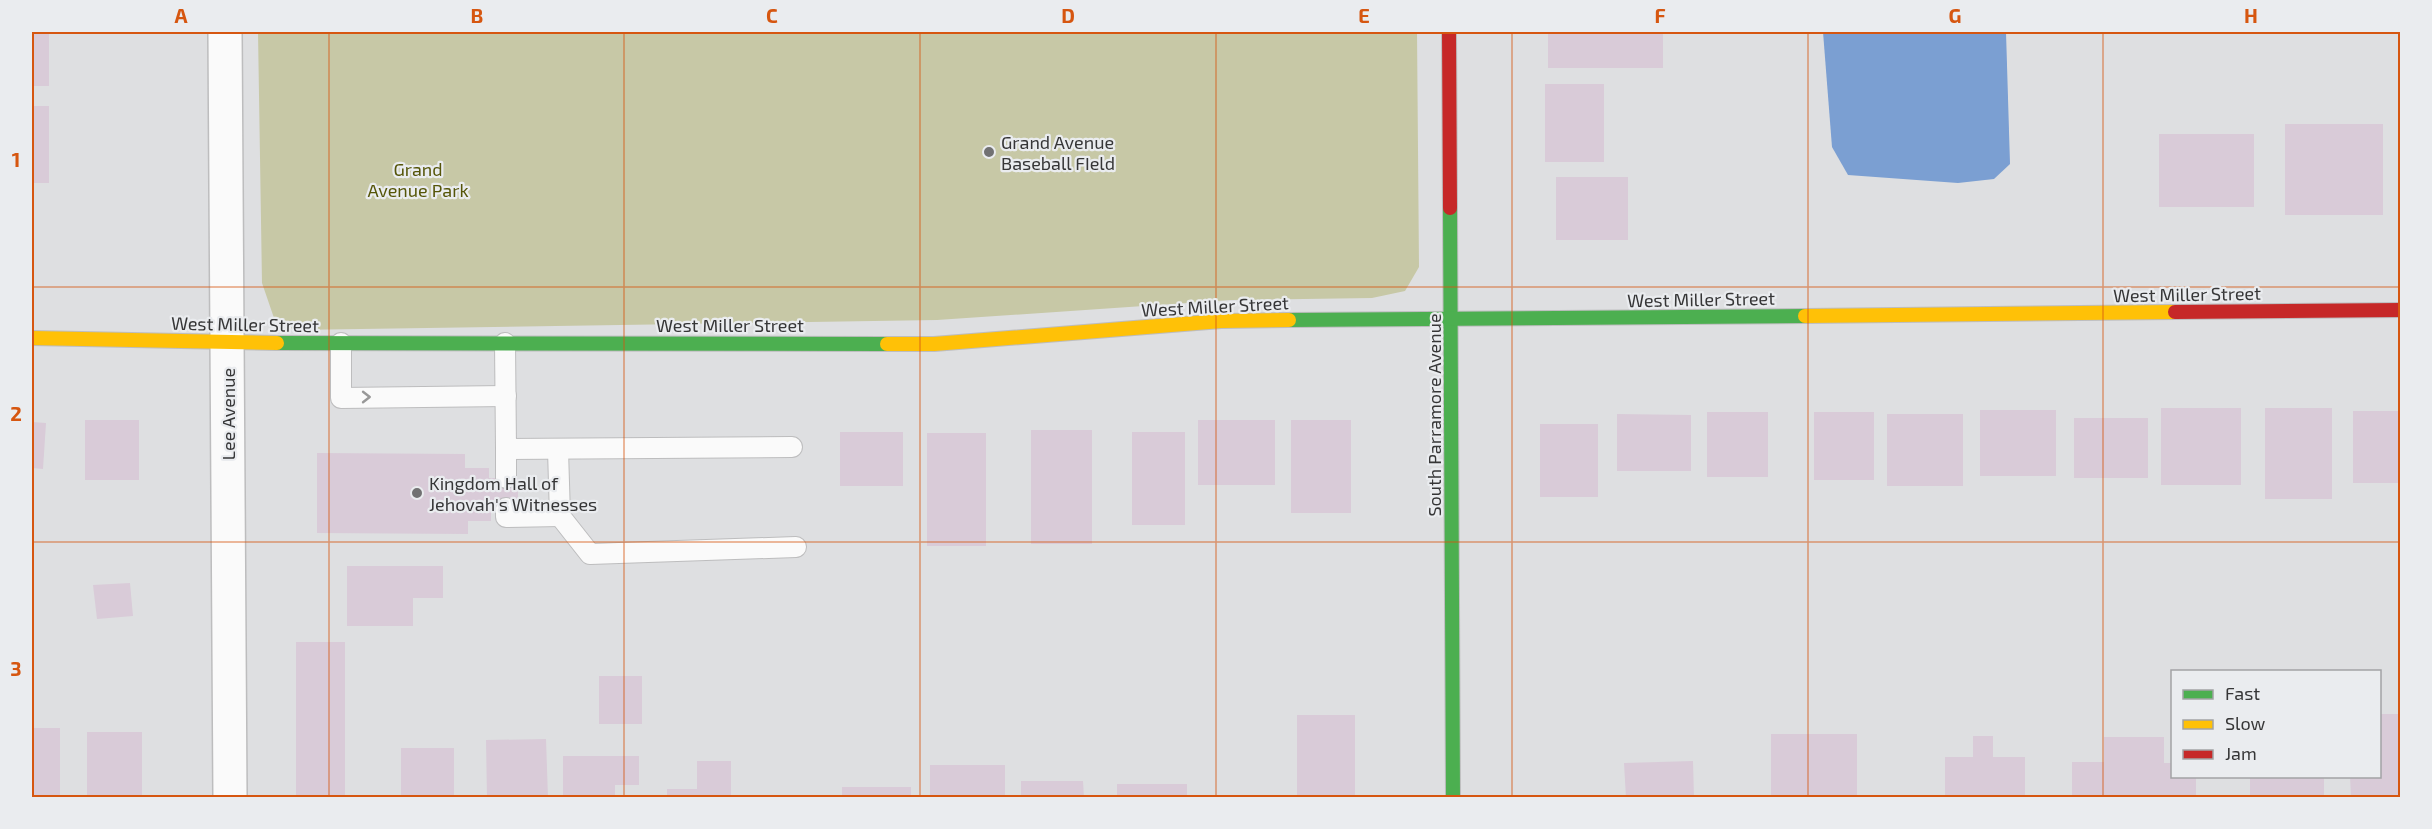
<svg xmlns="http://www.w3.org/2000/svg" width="2432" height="829" font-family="'Exo 2',sans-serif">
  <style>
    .green { fill: #c7c8a6 }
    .water { fill: #7b9fd2 }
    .building { fill: #d9cbd8 }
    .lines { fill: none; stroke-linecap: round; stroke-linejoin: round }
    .lane-casing { stroke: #bdbdbe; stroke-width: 22 }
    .street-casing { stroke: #bdbdbe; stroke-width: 36 }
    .fast-casing { stroke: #bdbdbe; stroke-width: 16 }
    .slow-casing { stroke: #bdbdbe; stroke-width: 16 }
    .jam-casing { stroke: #bdbdbe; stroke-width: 16 }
    .lane { stroke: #fafafa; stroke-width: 20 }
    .street { stroke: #fafafa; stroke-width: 33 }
    .fast { stroke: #4caf50; stroke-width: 14 }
    .slow { stroke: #ffc107; stroke-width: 14 }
    .jam { stroke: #c62828; stroke-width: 14 }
    .oneway { stroke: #989898 }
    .grid { fill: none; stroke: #d65610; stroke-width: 1.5; stroke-opacity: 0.55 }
    .poi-dot { fill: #717172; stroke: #eaecef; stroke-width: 2 }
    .labels { text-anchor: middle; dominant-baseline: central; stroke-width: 4.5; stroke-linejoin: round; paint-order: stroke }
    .poi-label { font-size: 18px; fill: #363637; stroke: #eaecef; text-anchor: start }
    .park-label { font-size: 18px; fill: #555508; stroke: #eaecef }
    .street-label { font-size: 18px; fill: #363637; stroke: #eaecef }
    .neatline { fill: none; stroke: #d65610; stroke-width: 2 }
    .grid-label { font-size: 20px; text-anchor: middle; font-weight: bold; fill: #d65610 }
  </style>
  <rect width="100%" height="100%" fill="#dedfe1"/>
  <polygon class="green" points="258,32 1417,32 1419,267 1405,291 1372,298 1231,300 937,320 294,330 274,318 262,283"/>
  <polygon class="water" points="1823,32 2006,32 2010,164 1994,179 1958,183 1848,175 1832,147"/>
  <g class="building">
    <rect x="32" y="32" width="17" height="54"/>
    <rect x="1548" y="32" width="115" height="36"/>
    <rect x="1545" y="84" width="59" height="78"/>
    <rect x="32" y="106" width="17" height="77"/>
    <rect x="2285" y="124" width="98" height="91"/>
    <rect x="2159" y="134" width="95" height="73"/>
    <rect x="1556" y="177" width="72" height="63"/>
    <rect x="2161" y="408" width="80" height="77"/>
    <rect x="2265" y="408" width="67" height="91"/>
    <rect x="1980" y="410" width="76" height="66"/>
    <rect x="2353" y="411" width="47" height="72"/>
    <rect x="1707" y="412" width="61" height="65"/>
    <rect x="1814" y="412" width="60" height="68"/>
    <polygon points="1617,414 1691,415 1691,471 1617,471"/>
    <rect x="1887" y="414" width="76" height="72"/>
    <rect x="2074" y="418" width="74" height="60"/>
    <rect x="85" y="420" width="54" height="60"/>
    <rect x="1198" y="420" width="77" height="65"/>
    <rect x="1291" y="420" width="60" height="93"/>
    <polygon points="32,422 46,423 43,469 32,468"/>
    <rect x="1540" y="424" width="58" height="73"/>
    <rect x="1031" y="430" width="61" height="114"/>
    <rect x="840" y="432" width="63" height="54"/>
    <rect x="1132" y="432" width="53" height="93"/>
    <rect x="927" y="433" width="59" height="113"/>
    <polygon points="317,453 465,454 465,468 489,468 489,478 518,478 518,508 491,508 491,521 468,521 468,534 317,533"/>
    <polygon points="347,566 443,566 443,598 413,598 413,626 347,626"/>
    <polygon points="130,583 133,616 97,619 93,585"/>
    <rect x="296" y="642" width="49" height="156"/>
    <rect x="599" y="676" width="43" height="48"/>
    <polygon points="2380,714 2400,714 2400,798 2351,798 2350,776 2380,776"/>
    <rect x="1297" y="715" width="58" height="83"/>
    <rect x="32" y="728" width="28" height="70"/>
    <rect x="87" y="732" width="55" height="66"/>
    <rect x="1771" y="734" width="86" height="64"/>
    <polygon points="1973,736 1993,736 1993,757 2025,757 2025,798 1945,798 1945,757 1973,757"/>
    <polygon points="2104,737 2164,737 2164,763 2172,763 2172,776 2196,776 2196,798 2072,798 2072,762 2104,762"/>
    <polygon points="546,739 548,798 487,798 486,740"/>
    <rect x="401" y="748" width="53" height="50"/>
    <polygon points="563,756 639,756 639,785 615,785 615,798 563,798"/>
    <polygon points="697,761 731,761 731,798 667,798 667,789 697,789"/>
    <polygon points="1693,761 1694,798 1626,798 1624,763"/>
    <rect x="930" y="765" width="75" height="33"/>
    <rect x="2250" y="776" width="74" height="22"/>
    <polygon points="1021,781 1083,781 1084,798 1021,798"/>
    <rect x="1117" y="784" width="70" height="14"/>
    <rect x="842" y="787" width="69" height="11"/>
  </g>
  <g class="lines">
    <defs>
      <g id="lane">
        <polyline points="341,343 341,398 506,396"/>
        <polyline points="505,343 506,449 792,447"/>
        <polyline points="506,449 506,478"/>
        <polyline points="558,450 560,516 590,554 796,547"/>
        <polyline points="506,508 506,517 560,516"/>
      </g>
      <polyline id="street" points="225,32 230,798"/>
      <g id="fast">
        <polyline points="1450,208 1453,798"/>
        <polyline points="1289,320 1805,316"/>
        <polyline points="277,343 887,344"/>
      </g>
      <g id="slow">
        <polyline points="1805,316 2175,312"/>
        <polyline points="32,338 277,343"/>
        <polyline points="887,344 934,344 1221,321 1289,320"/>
      </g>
      <g id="jam">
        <polyline points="1449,32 1450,208"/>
        <polyline points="2175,312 2400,310"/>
      </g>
    </defs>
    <use href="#lane" class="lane-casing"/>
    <use href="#street" class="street-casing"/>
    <use href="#fast" class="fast-casing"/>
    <use href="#slow" class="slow-casing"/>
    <use href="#jam" class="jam-casing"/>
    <use href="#lane" class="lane"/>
    <use href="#street" class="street"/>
    <use href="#fast" class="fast"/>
    <use href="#slow" class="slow"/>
    <use href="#jam" class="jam"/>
  </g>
  <defs><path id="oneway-chevron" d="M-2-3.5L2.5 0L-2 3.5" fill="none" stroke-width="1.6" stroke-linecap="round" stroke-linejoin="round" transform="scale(1.5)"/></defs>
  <use class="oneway" href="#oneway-chevron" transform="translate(366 397)"/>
  <path class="grid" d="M329,32V798M624,32V798M920,32V798M1216,32V798M1512,32V798M1808,32V798M2103,32V798M32,287H2400M32,542H2400"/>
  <g class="poi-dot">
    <circle cx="989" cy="152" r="6"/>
    <circle cx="417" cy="493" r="6"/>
  </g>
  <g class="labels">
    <g class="poi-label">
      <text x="1001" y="142">Grand Avenue<tspan x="1001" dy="21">Baseball FIeld</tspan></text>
      <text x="429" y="483">Kingdom Hall of<tspan x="429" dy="21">Jehovah's Witnesses</tspan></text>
    </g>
    <g class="park-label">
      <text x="418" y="169">Grand<tspan x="418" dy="21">Avenue Park</tspan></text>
    </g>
    <g class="street-label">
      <text transform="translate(2187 294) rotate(-1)">West Miller Street</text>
      <text transform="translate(1701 299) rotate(-1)">West Miller Street</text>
      <text transform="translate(1215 306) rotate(-3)">West Miller Street</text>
      <text transform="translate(245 324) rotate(1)">West Miller Street</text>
      <text x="730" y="325">West Miller Street</text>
      <text transform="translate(228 414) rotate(-90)">Lee Avenue</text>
      <text transform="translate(1434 415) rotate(-90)">South Parramore Avenue</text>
    </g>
  </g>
  <rect width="2432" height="829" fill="none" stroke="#eaecef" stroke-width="66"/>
  <rect x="2171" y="670" width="210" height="108" fill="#eaecef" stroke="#a2a3a5" stroke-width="1.5"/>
  <rect x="2183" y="690" width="30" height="9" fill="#4caf50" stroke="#a2a3a5" stroke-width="1.5"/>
  <text x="2225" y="700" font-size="18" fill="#363637">Fast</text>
  <rect x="2183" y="720" width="30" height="9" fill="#ffc107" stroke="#a2a3a5" stroke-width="1.5"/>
  <text x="2225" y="730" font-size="18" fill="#363637">Slow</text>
  <rect x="2183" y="750" width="30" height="9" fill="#c62828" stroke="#a2a3a5" stroke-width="1.5"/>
  <text x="2225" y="760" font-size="18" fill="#363637">Jam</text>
  <rect x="33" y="33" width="2366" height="763" class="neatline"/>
  <g class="grid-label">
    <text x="181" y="23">A</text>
    <text x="477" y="23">B</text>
    <text x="772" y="23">C</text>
    <text x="1068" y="23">D</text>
    <text x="1364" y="23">E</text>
    <text x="1660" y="23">F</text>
    <text x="1955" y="23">G</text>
    <text x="2251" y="23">H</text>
    <text x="16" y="167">1</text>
    <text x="16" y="421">2</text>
    <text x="16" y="676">3</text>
  </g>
</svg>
